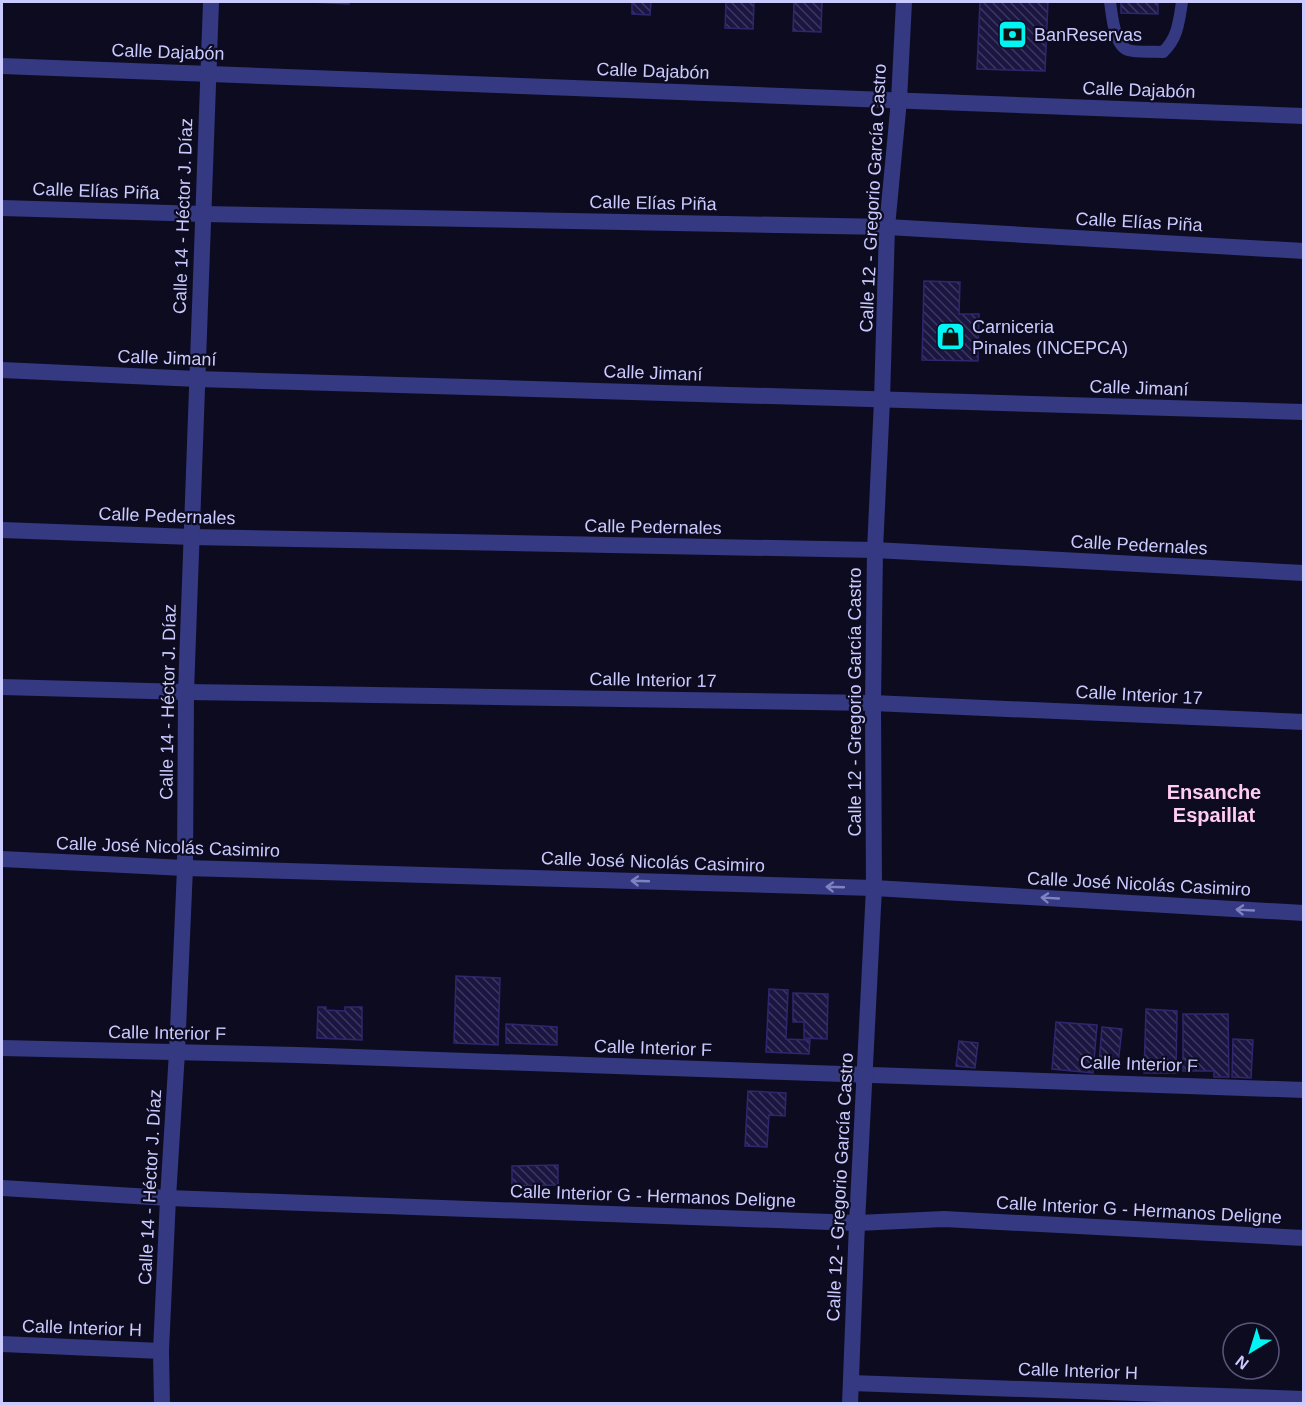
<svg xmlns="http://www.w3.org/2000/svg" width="1305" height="1405" font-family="Arial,sans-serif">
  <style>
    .building { fill: url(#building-back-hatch); stroke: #2e276f; stroke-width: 1.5 }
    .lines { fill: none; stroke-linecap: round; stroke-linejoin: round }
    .service { stroke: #343981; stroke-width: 12 }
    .minor { stroke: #343981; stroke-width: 16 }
    .oneway { stroke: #7f82c0 }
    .labels { text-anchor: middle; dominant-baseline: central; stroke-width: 4.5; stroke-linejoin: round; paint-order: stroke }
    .poi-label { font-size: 18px; fill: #cacaff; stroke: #0d0b1f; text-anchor: start }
    .street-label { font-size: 18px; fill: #cacaff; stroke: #0d0b1f }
    .neighbourhood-label { font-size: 20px; font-weight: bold; fill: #ffccf2; stroke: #0d0b1f }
  </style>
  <defs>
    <pattern id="building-back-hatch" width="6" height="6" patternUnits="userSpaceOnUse" patternTransform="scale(1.5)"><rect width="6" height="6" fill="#1b1641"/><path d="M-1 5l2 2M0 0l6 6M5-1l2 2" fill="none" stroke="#3b375e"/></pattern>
  </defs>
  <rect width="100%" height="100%" fill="#0d0b1f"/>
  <g class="building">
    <polygon points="311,2 349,2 349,4"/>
    <polygon points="632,2 651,2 650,15 632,14"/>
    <polygon points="726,2 754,2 753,29 725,28"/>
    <polygon points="794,2 822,2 821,32 793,31"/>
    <polygon points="980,2 1048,2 1045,71 977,69"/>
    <polygon points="1121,2 1158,2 1158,14 1121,13"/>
    <polygon points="924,281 960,282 959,314 979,314 978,361 922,360"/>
    <polygon points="456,976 500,978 498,1045 454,1043"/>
    <polygon points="769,989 788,990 786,1039 810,1040 809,1054 766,1052"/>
    <polygon points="793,993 828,994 827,1039 804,1038 804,1022 793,1022"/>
    <polygon points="318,1007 326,1007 326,1010 345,1011 345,1007 362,1007 362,1040 317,1038"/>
    <polygon points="1146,1009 1177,1011 1176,1073 1144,1073"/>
    <polygon points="1183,1014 1228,1014 1229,1077 1214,1077 1214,1071 1183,1071"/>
    <polygon points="1056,1022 1097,1025 1093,1073 1052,1069"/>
    <polygon points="506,1024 557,1027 557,1045 506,1043"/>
    <polygon points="1102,1027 1122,1029 1118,1064 1099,1062"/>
    <polygon points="1233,1039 1253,1040 1251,1078 1232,1077"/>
    <polygon points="959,1041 978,1043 975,1068 956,1066"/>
    <polygon points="748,1091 786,1093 785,1116 769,1115 767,1147 745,1146"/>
    <polygon points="558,1165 558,1185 512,1186 512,1166"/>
  </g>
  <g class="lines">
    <path class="service" d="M1110,2C1112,14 1114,46 1128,50C1138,53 1153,51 1163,52C1178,38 1179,21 1182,2"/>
    <g class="minor">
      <polyline points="2,66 1304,116"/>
      <polyline points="2,208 203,214 887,227 1304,251"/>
      <polyline points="2,370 197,379 1304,412"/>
      <polyline points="2,530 192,537 875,550 1304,573"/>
      <polyline points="2,687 186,692 873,703 1304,722"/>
      <polyline points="2,859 185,868 874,888 1304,913"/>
      <polyline points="2,1048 297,1055 1304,1090"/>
      <polyline points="2,1188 168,1198 857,1223 944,1219 1304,1238"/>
      <polyline points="2,1344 161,1351"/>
      <polyline points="851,1383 1304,1399"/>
      <polyline points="162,1404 161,1351 168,1198 177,1052 185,868 186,692 211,2"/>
      <polyline points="850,1404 857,1223 874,888 873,703 875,550 882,400 887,227 899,100 904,2"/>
    </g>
  </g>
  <defs><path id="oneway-shaft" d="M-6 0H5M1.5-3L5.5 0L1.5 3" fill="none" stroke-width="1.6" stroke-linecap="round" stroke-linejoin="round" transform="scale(1.5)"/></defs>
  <g class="oneway">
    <use href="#oneway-shaft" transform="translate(640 881) rotate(-178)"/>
    <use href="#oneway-shaft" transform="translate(835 887) rotate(-178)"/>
    <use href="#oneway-shaft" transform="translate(1050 898) rotate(-177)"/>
    <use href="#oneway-shaft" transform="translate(1245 910) rotate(-177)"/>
  </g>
  <defs>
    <symbol id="bank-square" viewBox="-11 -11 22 22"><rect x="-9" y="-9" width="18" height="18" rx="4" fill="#00f5f3" stroke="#0d0b1f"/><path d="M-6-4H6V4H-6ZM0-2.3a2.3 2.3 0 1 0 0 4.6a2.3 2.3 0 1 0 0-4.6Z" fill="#111"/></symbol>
    <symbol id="shop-square" viewBox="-11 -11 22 22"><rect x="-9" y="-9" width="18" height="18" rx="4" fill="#00f5f3" stroke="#0d0b1f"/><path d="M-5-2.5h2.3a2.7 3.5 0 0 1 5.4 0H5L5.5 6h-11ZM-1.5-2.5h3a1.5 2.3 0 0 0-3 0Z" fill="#111"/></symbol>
  </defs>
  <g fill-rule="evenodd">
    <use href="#bank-square" x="996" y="18" width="33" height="33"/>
    <use href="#shop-square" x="934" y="320" width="33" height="33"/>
  </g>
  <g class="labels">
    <g class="poi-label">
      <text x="1034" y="35">BanReservas</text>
      <text x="972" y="327">Carniceria<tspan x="972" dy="21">Pinales (INCEPCA)</tspan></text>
    </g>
    <g class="street-label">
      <text transform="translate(168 52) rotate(2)">Calle Dajabón</text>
      <text transform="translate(653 71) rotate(2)">Calle Dajabón</text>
      <text transform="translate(1139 90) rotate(2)">Calle Dajabón</text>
      <text transform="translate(96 191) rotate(2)">Calle Elías Piña</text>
      <text transform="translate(873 198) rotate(-87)">Calle 12 - Gregorio García Castro</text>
      <text transform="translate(653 203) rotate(1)">Calle Elías Piña</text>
      <text transform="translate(183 216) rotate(-88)">Calle 14 - Héctor J. Díaz</text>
      <text transform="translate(1139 222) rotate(3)">Calle Elías Piña</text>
      <text transform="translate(167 358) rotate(2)">Calle Jimaní</text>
      <text transform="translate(653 373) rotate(2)">Calle Jimaní</text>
      <text transform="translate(1139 388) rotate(2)">Calle Jimaní</text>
      <text transform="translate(167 516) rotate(2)">Calle Pedernales</text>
      <text transform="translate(653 527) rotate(1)">Calle Pedernales</text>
      <text transform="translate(1139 545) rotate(3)">Calle Pedernales</text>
      <text transform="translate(653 680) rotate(1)">Calle Interior 17</text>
      <text transform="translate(1139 695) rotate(3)">Calle Interior 17</text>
      <text transform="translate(168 702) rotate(-89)">Calle 14 - Héctor J. Díaz</text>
      <text transform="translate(855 702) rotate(-90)">Calle 12 - Gregorio García Castro</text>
      <text transform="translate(168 847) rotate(2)">Calle José Nicolás Casimiro</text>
      <text transform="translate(653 862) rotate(2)">Calle José Nicolás Casimiro</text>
      <text transform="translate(1139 884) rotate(3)">Calle José Nicolás Casimiro</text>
      <text transform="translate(167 1033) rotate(1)">Calle Interior F</text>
      <text transform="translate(653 1048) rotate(2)">Calle Interior F</text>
      <text transform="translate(1139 1064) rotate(2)">Calle Interior F</text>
      <text transform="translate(150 1187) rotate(-87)">Calle 14 - Héctor J. Díaz</text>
      <text transform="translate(840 1187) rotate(-87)">Calle 12 - Gregorio García Castro</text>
      <text transform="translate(653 1196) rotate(2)">Calle Interior G - Hermanos Deligne</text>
      <text transform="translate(1139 1210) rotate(3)">Calle Interior G - Hermanos Deligne</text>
      <text transform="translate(82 1328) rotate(2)">Calle Interior H</text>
      <text transform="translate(1078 1371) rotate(2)">Calle Interior H</text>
    </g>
    <g class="neighbourhood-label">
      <text x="1214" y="792">Ensanche<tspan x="1214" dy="23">Espaillat</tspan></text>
    </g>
  </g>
  <rect width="1305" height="1405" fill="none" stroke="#cacaff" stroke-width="6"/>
  <g transform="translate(1251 1351) rotate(218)"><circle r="28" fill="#0d0b1f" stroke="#595779" stroke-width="1.5"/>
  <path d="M0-4.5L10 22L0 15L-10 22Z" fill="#00f5f3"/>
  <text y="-9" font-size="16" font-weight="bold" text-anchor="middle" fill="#cacaff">N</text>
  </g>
</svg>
